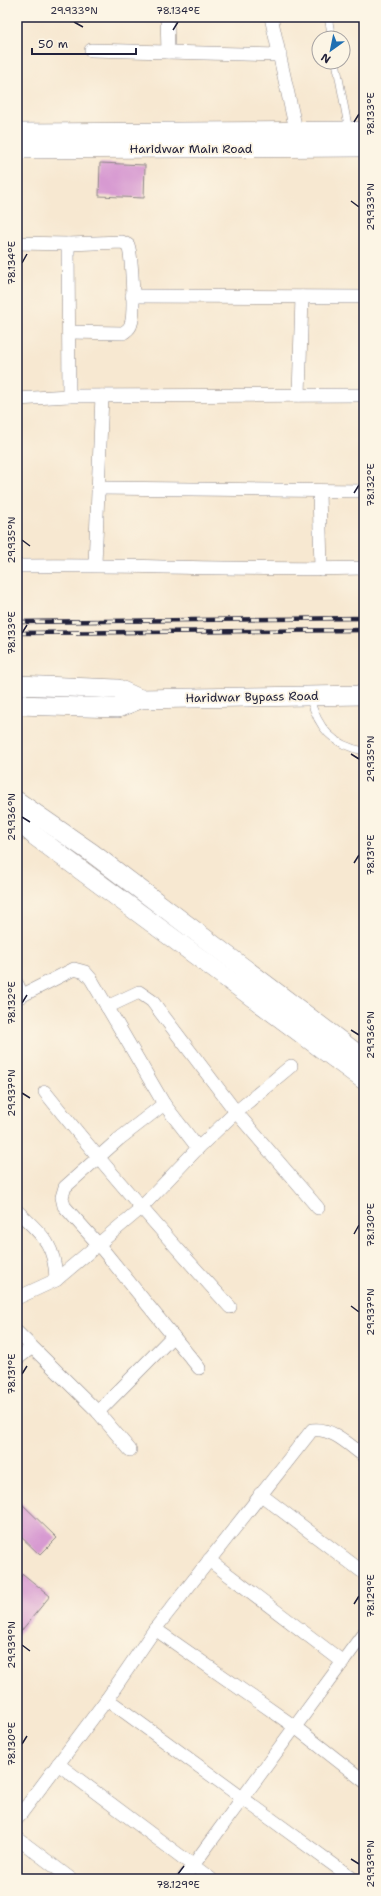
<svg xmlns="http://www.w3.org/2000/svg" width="381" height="1896" font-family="'Shantell Sans',sans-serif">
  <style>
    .building { fill: #d79ad1 }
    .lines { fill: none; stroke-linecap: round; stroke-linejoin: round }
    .lane-casing { stroke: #8c8586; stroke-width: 8 }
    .street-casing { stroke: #8c8586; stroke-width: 14 }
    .secondary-casing { stroke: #8c8586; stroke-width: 20 }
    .lane { stroke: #fff; stroke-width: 7 }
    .street { stroke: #fff; stroke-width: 13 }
    .secondary { stroke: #fff; stroke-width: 19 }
    .rail-casing { stroke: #22223b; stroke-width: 4.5 }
    .rail { stroke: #fcf5e5; stroke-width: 3; stroke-dasharray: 9; stroke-linecap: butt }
    .ticks { fill: none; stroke: #22223b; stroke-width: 1.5 }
    .labels { text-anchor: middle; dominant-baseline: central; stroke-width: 4; stroke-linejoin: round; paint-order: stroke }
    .street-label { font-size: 12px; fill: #22223b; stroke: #fcf5e5 }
    .neatline { fill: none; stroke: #22223b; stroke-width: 1.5 }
    .ticks-label { font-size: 10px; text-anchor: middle; fill: #22223b }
  </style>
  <rect width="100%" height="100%" fill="#fcf5e5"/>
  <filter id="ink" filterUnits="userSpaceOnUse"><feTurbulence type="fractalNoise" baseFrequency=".025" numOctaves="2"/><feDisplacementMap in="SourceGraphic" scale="8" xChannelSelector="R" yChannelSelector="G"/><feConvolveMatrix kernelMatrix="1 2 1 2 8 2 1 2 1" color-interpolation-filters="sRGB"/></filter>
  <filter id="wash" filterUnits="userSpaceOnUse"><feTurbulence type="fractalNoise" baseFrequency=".012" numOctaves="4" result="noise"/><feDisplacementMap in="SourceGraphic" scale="16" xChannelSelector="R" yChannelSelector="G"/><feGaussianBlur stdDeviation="0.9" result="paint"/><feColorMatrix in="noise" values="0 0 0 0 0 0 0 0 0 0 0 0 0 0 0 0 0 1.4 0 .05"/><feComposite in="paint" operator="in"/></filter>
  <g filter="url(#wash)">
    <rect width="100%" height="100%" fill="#f7e8d1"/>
    <g id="blocks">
      <g class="building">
        <polygon points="100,163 145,165 144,198 99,196"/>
        <polygon points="17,1499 57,1538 40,1555 17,1533"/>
        <polygon points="23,1574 50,1596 17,1636 17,1581"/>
      </g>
    </g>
  </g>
  <g filter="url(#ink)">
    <use href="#blocks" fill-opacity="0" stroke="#8c8586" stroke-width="1"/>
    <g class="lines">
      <defs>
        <g id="lane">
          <polyline points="328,17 332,38"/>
          <polyline points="336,62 349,131"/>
          <path d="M310,698C318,728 332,745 364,751"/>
        </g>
        <g id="street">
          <polyline points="167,17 168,52"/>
          <polyline points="271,17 298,139"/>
          <polyline points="91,50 280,55"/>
          <path d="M17,243L68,244L122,242L128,245C132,256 135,313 131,324C130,329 127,330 123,333L69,332"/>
          <polyline points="68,244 69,396"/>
          <polyline points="132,296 364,297"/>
          <polyline points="299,395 302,297"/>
          <polyline points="17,399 69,396 364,395"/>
          <polyline points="98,488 364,491"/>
          <polyline points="319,491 321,569"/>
          <polyline points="95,564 102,396"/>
          <path d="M17,566C133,564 248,571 364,568"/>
          <polyline points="17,984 22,995"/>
          <polyline points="17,998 74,969 85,972 91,979 164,1104 198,1148"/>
          <polyline points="107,1007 139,992 152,1001 236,1112 318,1208"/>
          <path d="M45,1092C104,1166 166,1237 230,1307"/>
          <polyline points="164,1104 119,1139 65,1187 62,1197 64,1206 99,1245 199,1368"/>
          <path d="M17,1211C42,1235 55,1243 56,1280L17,1298"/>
          <polyline points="56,1280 140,1209 198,1148 236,1112 291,1066"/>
          <polyline points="17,1332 98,1412 130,1450"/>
          <polyline points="17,1359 31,1348"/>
          <polyline points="98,1412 173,1336"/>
          <polyline points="260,1494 364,1573"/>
          <polyline points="209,1560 343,1662"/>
          <polyline points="155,1629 295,1727 364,1781"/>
          <polyline points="107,1699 353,1879"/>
          <polyline points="58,1764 211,1879"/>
          <path d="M17,1819L107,1699L155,1629L312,1430C332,1427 349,1445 364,1456"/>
          <polyline points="17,1838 71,1879"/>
          <polyline points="183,1879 364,1633"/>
        </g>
        <g id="secondary">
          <polyline points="17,133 364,131"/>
          <polyline points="17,149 364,147"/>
          <polyline points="17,685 118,689 140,699"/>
          <polyline points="17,705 118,708 140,699 364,695"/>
          <polyline points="17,801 92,853 364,1059"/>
          <polyline points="17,820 35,836 364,1080"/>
        </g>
      </defs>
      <use href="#lane" class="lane-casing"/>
      <use href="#street" class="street-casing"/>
      <use href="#secondary" class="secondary-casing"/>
      <use href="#lane" class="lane"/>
      <use href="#street" class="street"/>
      <use href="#secondary" class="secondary"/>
      <defs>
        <g id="rail">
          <polyline points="17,622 364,618"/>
          <polyline points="17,633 364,630"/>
        </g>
      </defs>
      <use href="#rail" class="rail-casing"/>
      <use href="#rail" class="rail"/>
    </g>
  </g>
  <path class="ticks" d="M74,22L83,27M173,30L178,22M354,122L359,114M351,201L359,207M22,263L27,254M354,493L359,485M22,540L30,546M22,633L27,625M351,754L359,759M22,817L30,822M354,863L359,855M22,1003L27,995M351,1030L359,1035M22,1093L30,1098M354,1234L359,1225M351,1306L359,1312M22,1374L27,1366M354,1604L359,1596M22,1645L30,1651M22,1744L27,1736M351,1859L359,1864M178,1874L184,1866"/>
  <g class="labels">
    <g class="street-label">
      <text x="191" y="149">Haridwar Main Road</text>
      <text transform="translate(252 697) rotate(-1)">Haridwar Bypass Road</text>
    </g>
  </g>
  <rect width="381" height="1896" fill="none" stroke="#fcf5e5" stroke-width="44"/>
  <g transform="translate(331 50) rotate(213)"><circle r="19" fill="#fcf5e5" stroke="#a5a1a1"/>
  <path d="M0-3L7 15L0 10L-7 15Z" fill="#1f6fb2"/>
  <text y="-6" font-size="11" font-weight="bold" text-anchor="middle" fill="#22223b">N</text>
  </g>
  <path d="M32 48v6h104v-6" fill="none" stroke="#22223b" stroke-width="2"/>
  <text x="38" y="48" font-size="12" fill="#22223b" stroke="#fcf5e5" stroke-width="3" paint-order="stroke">50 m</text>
  <rect x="22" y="22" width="337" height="1852" class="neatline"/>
  <g class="ticks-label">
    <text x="74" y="14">29.933°N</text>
    <text x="178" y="14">78.134°E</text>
    <text transform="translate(370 114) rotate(-90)" y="4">78.133°E</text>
    <text transform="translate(370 207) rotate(-90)" y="4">29.933°N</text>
    <text transform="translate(11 263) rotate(-90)" y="4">78.134°E</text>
    <text transform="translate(370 485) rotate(-90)" y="4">78.132°E</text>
    <text transform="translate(11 540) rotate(-90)" y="4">29.935°N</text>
    <text transform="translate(11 633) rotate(-90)" y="4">78.133°E</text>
    <text transform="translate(370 759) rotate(-90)" y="4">29.935°N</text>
    <text transform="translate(11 817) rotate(-90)" y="4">29.936°N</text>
    <text transform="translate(370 855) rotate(-90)" y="4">78.131°E</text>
    <text transform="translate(11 1003) rotate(-90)" y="4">78.132°E</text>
    <text transform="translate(370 1035) rotate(-90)" y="4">29.936°N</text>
    <text transform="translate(11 1093) rotate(-90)" y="4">29.937°N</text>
    <text transform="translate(370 1225) rotate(-90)" y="4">78.130°E</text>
    <text transform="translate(370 1312) rotate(-90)" y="4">29.937°N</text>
    <text transform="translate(11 1374) rotate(-90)" y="4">78.131°E</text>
    <text transform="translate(370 1596) rotate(-90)" y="4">78.129°E</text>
    <text transform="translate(11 1645) rotate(-90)" y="4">29.939°N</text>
    <text transform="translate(11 1744) rotate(-90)" y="4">78.130°E</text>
    <text transform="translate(370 1864) rotate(-90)" y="4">29.939°N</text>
    <text x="178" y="1888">78.129°E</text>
  </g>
</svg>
